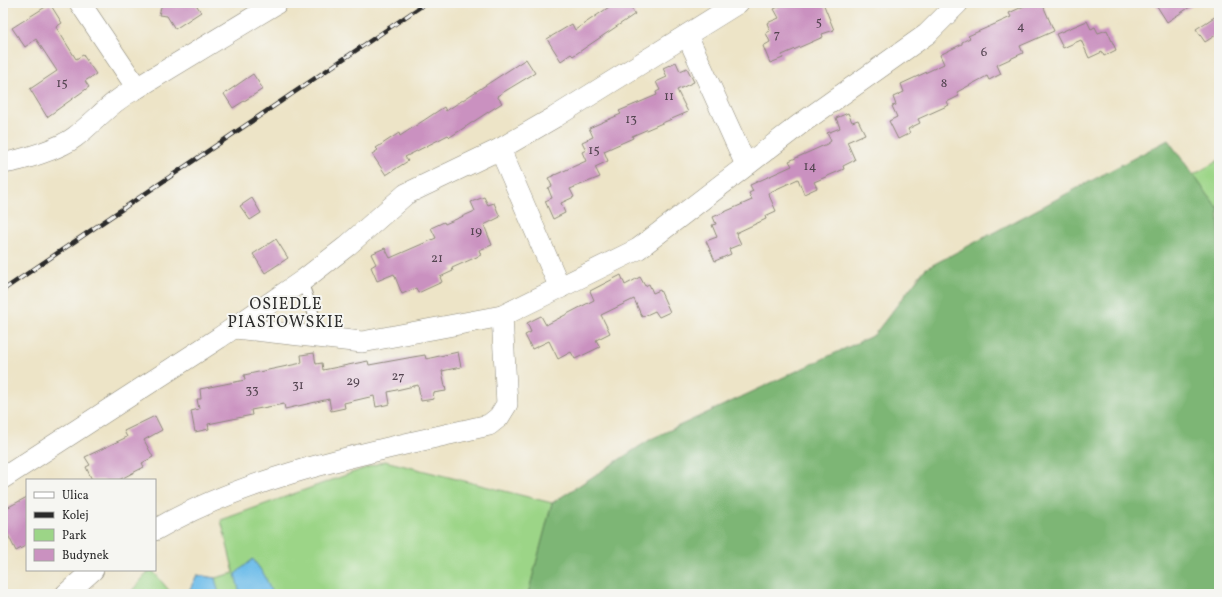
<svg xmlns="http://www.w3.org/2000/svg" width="1222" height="597" font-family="Vollkorn,serif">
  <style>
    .green { fill: #9cd587; stroke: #648059 }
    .forest { fill: #7db674; stroke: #547050 }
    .water { fill: #6fbeea; stroke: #4d748a }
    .building { fill: #ca91c0 }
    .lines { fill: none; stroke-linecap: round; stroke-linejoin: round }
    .lane-casing { stroke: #8c8879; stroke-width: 12 }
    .street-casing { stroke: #8c8879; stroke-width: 22 }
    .lane { stroke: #fff; stroke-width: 10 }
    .street { stroke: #fff; stroke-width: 21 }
    .rail-casing { stroke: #2b2b2b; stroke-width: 4.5 }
    .rail { stroke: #f6f6f2; stroke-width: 3; stroke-dasharray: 9; stroke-linecap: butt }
    .labels { text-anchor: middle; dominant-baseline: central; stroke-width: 4; stroke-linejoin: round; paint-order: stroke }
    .number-label { font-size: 13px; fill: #534450 }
    .neighbourhood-label { font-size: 16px; letter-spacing: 1px; fill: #2b2b2b; stroke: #f6f6f2 }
  </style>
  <rect width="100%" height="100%" fill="#f6f6f2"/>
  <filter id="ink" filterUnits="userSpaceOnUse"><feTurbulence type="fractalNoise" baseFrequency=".025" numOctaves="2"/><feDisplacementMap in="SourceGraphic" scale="8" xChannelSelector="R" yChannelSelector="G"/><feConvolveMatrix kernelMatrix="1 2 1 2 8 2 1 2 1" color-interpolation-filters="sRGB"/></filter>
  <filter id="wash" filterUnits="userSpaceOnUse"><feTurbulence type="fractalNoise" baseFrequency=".012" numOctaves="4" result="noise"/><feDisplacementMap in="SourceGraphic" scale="16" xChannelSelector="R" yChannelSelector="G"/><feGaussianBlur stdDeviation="0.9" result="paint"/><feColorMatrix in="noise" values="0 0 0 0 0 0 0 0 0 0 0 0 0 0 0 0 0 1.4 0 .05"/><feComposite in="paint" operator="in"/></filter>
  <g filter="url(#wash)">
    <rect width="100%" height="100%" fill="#ede4c7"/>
    <g class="green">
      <polygon points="1219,160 1219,210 1193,175"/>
      <polygon points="385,461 552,503 528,594 182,594 189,591 197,575 215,578 234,573 221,520"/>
      <polygon points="150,570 152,570 172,594 129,594"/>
    </g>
    <polygon class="forest" points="1168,140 1219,210 1219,594 528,594 552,503 651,439 874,335 925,269"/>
    <g class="water">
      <polygon points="253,559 265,576 272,594 240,594 235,574"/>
      <polygon points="197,575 215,578 219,594 190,594 189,591"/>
    </g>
    <g id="blocks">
      <g class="building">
        <polygon points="162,3 195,3 201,12 175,29 167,16 159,15"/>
        <polygon points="615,3 628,3 635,14 573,56 571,54 561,61 547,39 572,24 575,30"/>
        <polygon points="787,3 823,3 834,30 822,34 823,37 782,55 783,58 770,63 763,46 770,42 766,33 770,31 767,23 779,18 774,9"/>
        <polygon points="1031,3 1042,3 1054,31 1020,46 1023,53 997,65 1001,74 989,80 987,76 957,92 959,96 947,102 949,105 918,119 920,123 908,129 910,133 898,139 889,121 897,117 892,106 896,105 893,97 904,92 901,84 944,64 940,55 962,44 962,42 970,38 968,36 1011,17 1009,13"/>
        <polygon points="1155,3 1196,3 1167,22"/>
        <polygon points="50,4 62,23 56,27 76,59 83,55 96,74 85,81 89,87 47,117 30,89 57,71 36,39 25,47 12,28"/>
        <polygon points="1219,14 1219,33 1205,42 1196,29"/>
        <polygon points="1087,21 1091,29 1095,27 1098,33 1107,30 1116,50 1104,56 1102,52 1089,58 1081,40 1063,48 1056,34"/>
        <polygon points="526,59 535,73 497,96 502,103 450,137 448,135 405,157 408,161 386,175 372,154 378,150 376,148 399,133 400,136 444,107 446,111"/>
        <polygon points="676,62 680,71 687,68 694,82 677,90 688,112 632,136 633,138 604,151 608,161 595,167 600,177 570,189 574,197 561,203 565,213 553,219 545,201 552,198 548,188 552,186 548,178 586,161 582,152 586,150 582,142 593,137 589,128 621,114 619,111 657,95 656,92 660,90 656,82 667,77 663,68"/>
        <polygon points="253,74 263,89 233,108 224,94"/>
        <polygon points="848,113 852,122 858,120 865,134 847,142 855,160 843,166 844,169 814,182 817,188 804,194 798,179 768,193 776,211 765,216 766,219 736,233 741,244 729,249 731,254 715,261 706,241 717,237 712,225 716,224 713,217 752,200 749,193 753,191 750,185 792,166 789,161 827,144 831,141 827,133 840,128 836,118"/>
        <polygon points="484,197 488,205 494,203 500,217 484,225 492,245 479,250 481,255 452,268 453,271 440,277 442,282 418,293 416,288 402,294 394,274 377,281 371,267 376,264 371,254 385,248 390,258 436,238 431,228 444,222 445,224 475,211 471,202"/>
        <polygon points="252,198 261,213 250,220 240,206"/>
        <polygon points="276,239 288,258 265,273 253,254"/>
        <polygon points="621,275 625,285 640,277 645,286 649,284 653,293 660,290 670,312 659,317 655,311 642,317 634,299 601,315 610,333 596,340 600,347 575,359 571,352 558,359 549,341 532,349 525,335 531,332 527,323 541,316 546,325 569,313 594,300 590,291"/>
        <polygon points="458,352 461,367 442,371 446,391 433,393 434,399 421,401 418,385 388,392 390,404 376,407 374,396 344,403 345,408 331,411 329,399 285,409 284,404 251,410 252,415 208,424 209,429 195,432 191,411 199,409 197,399 201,399 200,389 245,380 244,375 302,363 301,355 314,353 316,364 322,363 323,370 368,361 369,365 413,357 425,355 426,359"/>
        <polygon points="155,416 162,430 144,440 153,457 142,463 144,467 119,480 92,480 86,467 90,465 85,457 127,437 124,431"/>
        <polygon points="27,497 27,545 16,551 7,533 3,535 3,510"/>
      </g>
    </g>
  </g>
  <g filter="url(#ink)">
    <use href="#blocks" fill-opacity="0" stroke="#8c8879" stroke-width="1"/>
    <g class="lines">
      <defs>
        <polyline id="lane" points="302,281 322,338"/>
        <g id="street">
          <polyline points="80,3 137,88 277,3"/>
          <polyline points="687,35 746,165"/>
          <polyline points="500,149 560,288"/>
          <path d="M3,163C21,161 61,148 75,137C97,120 111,101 137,88"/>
          <polyline points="235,328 362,342 502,316 638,249 799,125 927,34 958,3"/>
          <polyline points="3,478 219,338 302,281 347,246 406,194 500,149 555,117 738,3"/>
          <path d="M155,530C254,472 378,451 489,425L499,417L507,404L502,316"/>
          <polyline points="66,594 93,570"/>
        </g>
      </defs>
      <use href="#lane" class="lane-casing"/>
      <use href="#street" class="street-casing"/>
      <use href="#lane" class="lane"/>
      <use href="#street" class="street"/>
      <defs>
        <polyline id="rail" points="3,290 426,3"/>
      </defs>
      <use href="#rail" class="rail-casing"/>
      <use href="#rail" class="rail"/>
    </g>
  </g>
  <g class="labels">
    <g class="number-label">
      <text x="819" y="23">5</text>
      <text x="1021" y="27">4</text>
      <text x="777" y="35">7</text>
      <text x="984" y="53">6</text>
      <text x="62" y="84">15</text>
      <text x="944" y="84">8</text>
      <text x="669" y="97">11</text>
      <text x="631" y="120">13</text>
      <text x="594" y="151">15</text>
      <text x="810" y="167">14</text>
      <text x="476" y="232">19</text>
      <text x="437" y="259">21</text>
      <text x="398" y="377">27</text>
      <text x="353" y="382">29</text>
      <text x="298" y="386">31</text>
      <text x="252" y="391">33</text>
    </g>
    <g class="neighbourhood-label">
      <text x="286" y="305">OSIEDLE<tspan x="286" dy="18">PIASTOWSKIE</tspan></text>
    </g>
  </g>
  <rect width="1222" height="597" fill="none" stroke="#f6f6f2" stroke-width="16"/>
  <rect x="26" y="479" width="130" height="92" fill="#f6f6f2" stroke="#a5a5a2"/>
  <rect x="34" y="492" width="20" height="6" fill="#ffffff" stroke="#a5a5a2"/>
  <text x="62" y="499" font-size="12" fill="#2b2b2b">Ulica</text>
  <rect x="34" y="512" width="20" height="6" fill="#2b2b2b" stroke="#a5a5a2"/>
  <text x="62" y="519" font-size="12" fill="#2b2b2b">Kolej</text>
  <rect x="34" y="529" width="20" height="12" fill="#9cd587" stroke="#a5a5a2"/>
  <text x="62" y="539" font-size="12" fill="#2b2b2b">Park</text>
  <rect x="34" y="549" width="20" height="12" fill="#ca91c0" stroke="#a5a5a2"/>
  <text x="62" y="559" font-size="12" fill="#2b2b2b">Budynek</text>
</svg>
